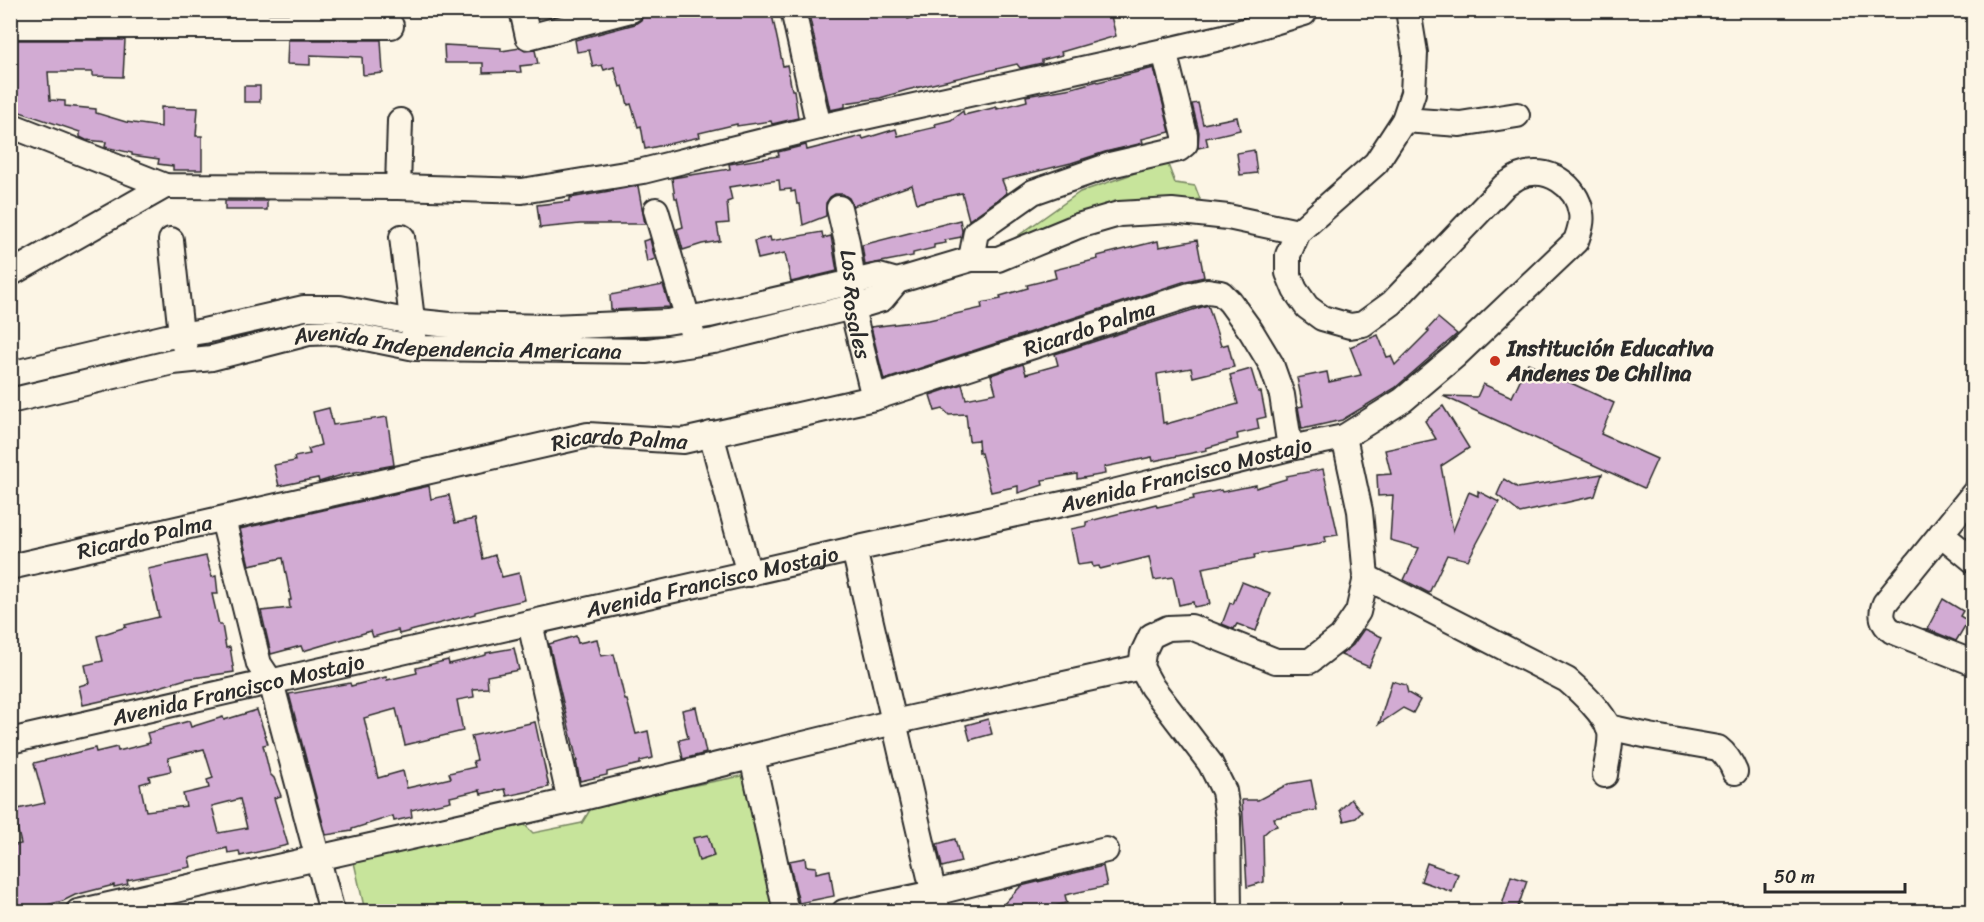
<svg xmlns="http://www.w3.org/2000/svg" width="1984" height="922" font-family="Sriracha,sans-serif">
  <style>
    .green { fill: #c7e49b; stroke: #798863; stroke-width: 1.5 }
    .building { fill: #d2abd3; stroke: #2b2b2b; stroke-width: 1.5; fill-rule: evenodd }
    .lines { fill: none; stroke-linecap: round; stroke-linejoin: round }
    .minor-casing { stroke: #2b2b2b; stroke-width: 28 }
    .minor { stroke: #fcf5e5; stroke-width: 24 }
    .poi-dot { fill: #c8321e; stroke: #fcf5e5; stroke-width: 2 }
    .labels { text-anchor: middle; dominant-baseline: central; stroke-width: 4.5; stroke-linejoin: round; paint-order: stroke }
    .street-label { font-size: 22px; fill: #2b2b2b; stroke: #fcf5e5 }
    .poi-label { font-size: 22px; font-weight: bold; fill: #2b2b2b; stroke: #fcf5e5; text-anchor: start }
  </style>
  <rect width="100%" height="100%" fill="#fcf5e5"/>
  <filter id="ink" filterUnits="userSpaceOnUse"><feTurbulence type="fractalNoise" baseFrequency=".0167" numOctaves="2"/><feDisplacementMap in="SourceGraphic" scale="12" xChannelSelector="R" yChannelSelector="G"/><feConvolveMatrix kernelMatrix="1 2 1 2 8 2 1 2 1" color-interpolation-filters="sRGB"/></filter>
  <g filter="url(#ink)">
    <g class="green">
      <polygon points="1167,162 1175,183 1195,186 1200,199 1122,212 1005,245 1080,192"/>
      <polygon points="747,775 776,911 365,911 353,858 521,821 533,833 582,823 593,805"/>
    </g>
    <g class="building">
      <polygon points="647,10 771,10 783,66 787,65 792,90 794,90 798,118 772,124 771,121 737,126 737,124 699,133 700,137 645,149 641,126 638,127 631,104 628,105 623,86 620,87 614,67 604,70 602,65 593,67 589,50 577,52 575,40 635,24 641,20 645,11"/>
      <polygon points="808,10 907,10 908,19 940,10 1073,10 1074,12 1081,11 1082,14 1098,10 1100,15 1110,12 1116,36 1061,52 1062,55 1042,60 1042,63 1020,68 1017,64 907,90 880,98 845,103 845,107 830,110"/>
      <polygon points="15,40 125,40 123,77 92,76 92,72 48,72 50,100 65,101 65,106 96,109 96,113 126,122 161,127 161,107 198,108 196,136 202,136 202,170 173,170 173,166 158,164 159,159 132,155 132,153 105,147 106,142 86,140 80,137 80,132 17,111"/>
      <polygon points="288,40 381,40 383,73 363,75 362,57 310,55 310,65 287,64"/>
      <polygon points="444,45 501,48 501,51 520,48 525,51 535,50 538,64 520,66 521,72 483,73 483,63 445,63"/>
      <polygon points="1154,68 1170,132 1142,139 1143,143 1105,152 1071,163 1002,180 1007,193 969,220 962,193 917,203 912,185 853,206 849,198 843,194 835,194 830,197 826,203 826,216 803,225 800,204 797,204 795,191 791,192 791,189 780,190 779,180 729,187 732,200 727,202 729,223 717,224 720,241 702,244 683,250 677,229 683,227 677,198 675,198 672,178 730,169 729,164 779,156 778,152 806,145 807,150 862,136 863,139 896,129 898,136 936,127 935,124 951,120 963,111 964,115 997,107 997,109 1027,101 1026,96 1072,88 1097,81 1098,82"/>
      <rect x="244" y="86" width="16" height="16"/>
      <polygon points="1198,103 1203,124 1237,117 1240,130 1206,138 1208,146 1198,148 1199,132 1192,104"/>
      <polygon points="1254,150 1257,173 1240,175 1237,153"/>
      <polygon points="638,186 645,224 580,224 540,228 537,205 570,201 570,198"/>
      <rect x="225" y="201" width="42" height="9"/>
      <polygon points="960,220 962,231 961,237 945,240 946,243 934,245 934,248 913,253 913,256 865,265 862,245"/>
      <polygon points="822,232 823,238 831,236 837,271 791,282 785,253 758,259 754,241 770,237 771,241"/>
      <polygon points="650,239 655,259 647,262 643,241"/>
      <polygon points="1197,240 1204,277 1186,281 884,380 871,327 929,320 982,308 981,303 1001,299 1000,296 1028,288 1027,285 1056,278 1054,270 1098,259 1097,256 1158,241 1159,247"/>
      <polygon points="663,285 670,307 611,310 610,295"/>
      <polygon points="1208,305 1221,346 1228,344 1234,367 1193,377 1191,368 1157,374 1163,423 1166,422 1166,424 1238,404 1230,375 1251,369 1258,392 1261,392 1266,417 1257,419 1259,429 1237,434 1238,439 1206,448 1207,450 1153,461 1152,457 1104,467 1105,474 1077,479 1077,474 1042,480 1043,485 1018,493 1018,486 991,492 981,453 979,453 978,440 969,441 966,414 949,415 943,409 935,411 930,395 962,384 966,399 996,393 991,375 1023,364 1026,374 1058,365 1055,354"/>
      <polygon points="1438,318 1457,334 1395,388 1342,420 1302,429 1298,407 1303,406 1297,378 1327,372 1329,382 1361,375 1350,347 1378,335 1387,357 1391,356 1395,365 1429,331 1427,330"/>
      <polygon points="1528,363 1614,403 1601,434 1657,459 1644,488 1443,396 1477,397 1483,384 1512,397"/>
      <polygon points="1443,406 1469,448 1441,466 1453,531 1469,492 1478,496 1478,491 1499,502 1468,560 1447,555 1429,593 1404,580 1419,548 1390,540 1393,495 1378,496 1377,475 1391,474 1385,450 1436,439 1425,421"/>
      <polygon points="329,408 333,425 387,417 394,465 345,474 319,482 318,478 279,486 274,465 295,461 294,457 310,454 308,449 321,445 313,412"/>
      <polygon points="1323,469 1338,535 1325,537 1326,541 1320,543 1320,544 1254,555 1255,558 1202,568 1210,604 1194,607 1193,602 1179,605 1173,577 1154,580 1149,557 1100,569 1099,566 1093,567 1092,563 1078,565 1071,529 1086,526 1086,522 1156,504 1157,507 1194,499 1193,496 1221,490 1222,492 1256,485 1256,488 1286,479 1286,476"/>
      <polygon points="1602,474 1595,496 1520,513 1497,495 1504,479 1518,488"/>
      <polygon points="429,486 431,499 449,495 455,523 475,519 483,559 495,555 502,577 519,573 525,600 494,607 475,612 475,614 399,634 398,630 373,637 371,631 303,651 301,646 271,654 261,611 290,608 289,600 291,600 283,558 249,565 240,529"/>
      <polygon points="206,556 212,577 216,576 218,594 212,594 219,625 222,625 226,648 230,647 234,672 186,679 146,691 83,705 79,686 89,683 85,665 103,661 97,636 126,627 125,625 159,617 148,569"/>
      <polygon points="1242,582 1270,593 1256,631 1237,624 1234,629 1222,624 1230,603 1233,604"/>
      <polygon points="1943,599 1963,611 1960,616 1968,621 1956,641 1927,629"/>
      <polygon points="1364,629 1382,637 1369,667 1341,655 1353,645"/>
      <polygon points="576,636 578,643 597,639 601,656 614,654 625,700 627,700 636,734 648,731 653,758 640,761 640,764 607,772 607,775 580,781 576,761 577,761 549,644"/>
      <polygon points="514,648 519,670 487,676 488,688 473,689 474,697 457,700 463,731 405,745 396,709 364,718 378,778 403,771 407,788 451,778 449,773 475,767 473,761 477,760 471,736 535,722 549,787 507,796 505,789 481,794 480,790 450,797 451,801 411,810 412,817 394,821 393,816 352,829 352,831 326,835 289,694 350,683 351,686 386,677 387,680 417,673 416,668 448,660 449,664 486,655 486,653"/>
      <polygon points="1392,681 1406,685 1408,693 1420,700 1413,713 1403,708 1379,724"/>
      <polygon points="696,707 706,753 683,759 679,740 688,738 682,710"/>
      <path d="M257,710L268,744L263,745L270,774L274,778L281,796L274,798L288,845L240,856L239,851L228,853L227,848L189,858L191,867L127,880L128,884L114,887V885L75,895L63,901L17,912L10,885V846L21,844L13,810L45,803L34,763L95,748L96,752L117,747L118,751L150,743L147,733L163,729V728L189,721L191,727L223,717L224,720ZM204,749L213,778L207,780L209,788L183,794L186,806L146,811L140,784L150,781L149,776L171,771L168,758ZM240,799L247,828L219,833L212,806Z"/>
      <polygon points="988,719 992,734 970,740 966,725"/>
      <polygon points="1311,780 1317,810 1274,818 1277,826 1271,828 1263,835 1264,882 1247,887 1242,800 1258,800 1288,784"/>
      <polygon points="1351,799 1362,812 1356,818 1344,821 1340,810"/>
      <polygon points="708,835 714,856 699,861 693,838"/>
      <polygon points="955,839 961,862 942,867 937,844"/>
      <polygon points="805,858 806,866 816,867 816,873 830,870 834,896 799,903 789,861"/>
      <polygon points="1427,863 1458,874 1452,892 1421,881"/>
      <polygon points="1103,866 1107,886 1065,895 1067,903 1050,907 1050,909 1043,912 996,912 1021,886"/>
      <polygon points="1511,876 1527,881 1517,910 1502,905"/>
    </g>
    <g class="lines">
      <defs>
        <g id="minor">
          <polyline points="522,10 528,37 631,10"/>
          <polyline points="793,10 819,127"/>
          <polyline points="10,26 391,26"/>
          <polyline points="1404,120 1460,124 1517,115"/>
          <polyline points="10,125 165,186 398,187 522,191 643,171 819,127 1164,51 1224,37 1304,13"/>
          <polyline points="398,187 400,121"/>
          <path id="s1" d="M839,208L847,242L853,283L852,308L874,398"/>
          <polyline points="656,210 692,333"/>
          <polyline points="402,237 414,336"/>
          <polyline points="171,240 181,334 185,349"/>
          <polyline points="971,259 976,232 1033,192 1110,165 1179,149 1185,144 1185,135 1164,51"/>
          <polyline points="10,274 165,186"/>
          <polyline points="10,374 166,337 204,331 304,308 340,308 401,320 450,325 552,327 667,322 709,315 879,276 897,281 971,259 998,259 1078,226 1119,214 1172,211 1228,217 1298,232"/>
          <path id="s2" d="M10,401L173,362L212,358L309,333L336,332L415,348L647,351L714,341L844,309L852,308L882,299L897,281"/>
          <polyline points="711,434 749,574"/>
          <path d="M1974,493L1885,603C1880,614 1882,624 1892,631L1974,663"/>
          <polyline points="223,519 259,664 271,682 332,912"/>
          <polyline points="1941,534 1974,561"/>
          <polyline points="854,549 938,912"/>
          <path id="s3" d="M10,567L588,435L683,441L874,398L1190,295L1208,291L1221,293L1230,302L1251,331L1271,364L1282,395L1290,448"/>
          <path d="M1366,577L1567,680C1580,691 1606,715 1610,732C1612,743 1606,764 1605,775"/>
          <polyline points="530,623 570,801"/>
          <path d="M1608,727L1649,736L1718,748C1727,755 1731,762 1735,772"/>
          <path id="s4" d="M10,741L854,549L1081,500L1290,448L1344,437L1403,400L1455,356L1576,241C1579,232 1583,223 1581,213C1577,185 1547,165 1520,176C1515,178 1509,183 1504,186L1392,303L1363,324L1350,326L1322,318L1307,307L1295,290L1288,273V255L1298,232L1376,163L1404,120L1413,93L1415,53L1408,10"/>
          <polyline points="752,757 786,912"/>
          <polyline points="78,912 570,801 894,722 1141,667"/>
          <polyline points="844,912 934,893 1106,850"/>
          <polyline points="1229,912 1228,818 1224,791 1210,763 1152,687 1141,667 1143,653 1151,636 1168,628 1191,627 1276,661 1310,661 1341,637 1358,612 1366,577 1360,511 1344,437"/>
        </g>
      </defs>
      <use href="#minor" class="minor-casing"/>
      <use href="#minor" class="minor"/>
    </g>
  </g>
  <circle class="poi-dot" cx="1495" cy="361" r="6"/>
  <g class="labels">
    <g class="street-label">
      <text stroke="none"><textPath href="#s1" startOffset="98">Los Rosales</textPath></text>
      <text stroke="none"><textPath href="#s3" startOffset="1110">Ricardo Palma</textPath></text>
      <text stroke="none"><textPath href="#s2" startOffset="456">Avenida Independencia Americana</textPath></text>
      <text stroke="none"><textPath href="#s3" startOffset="624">Ricardo Palma</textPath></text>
      <text stroke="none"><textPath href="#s4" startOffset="1206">Avenida Francisco Mostajo</textPath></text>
      <text stroke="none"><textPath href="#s3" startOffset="138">Ricardo Palma</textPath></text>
      <text stroke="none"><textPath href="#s4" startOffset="720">Avenida Francisco Mostajo</textPath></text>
      <text stroke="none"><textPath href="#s4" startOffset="234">Avenida Francisco Mostajo</textPath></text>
    </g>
    <g class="poi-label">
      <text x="1507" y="348">Institución Educativa<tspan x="1507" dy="25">Andenes De Chilina</tspan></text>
    </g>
  </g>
  <rect width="1984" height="922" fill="none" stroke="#fcf5e5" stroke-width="36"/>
  <rect x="18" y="18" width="1948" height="886" fill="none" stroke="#2b2b2b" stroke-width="2" filter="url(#ink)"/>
  <path d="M1765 883v9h140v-9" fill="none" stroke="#2b2b2b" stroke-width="3"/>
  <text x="1774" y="883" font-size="18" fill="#2b2b2b" stroke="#fcf5e5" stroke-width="4.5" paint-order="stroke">50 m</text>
</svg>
